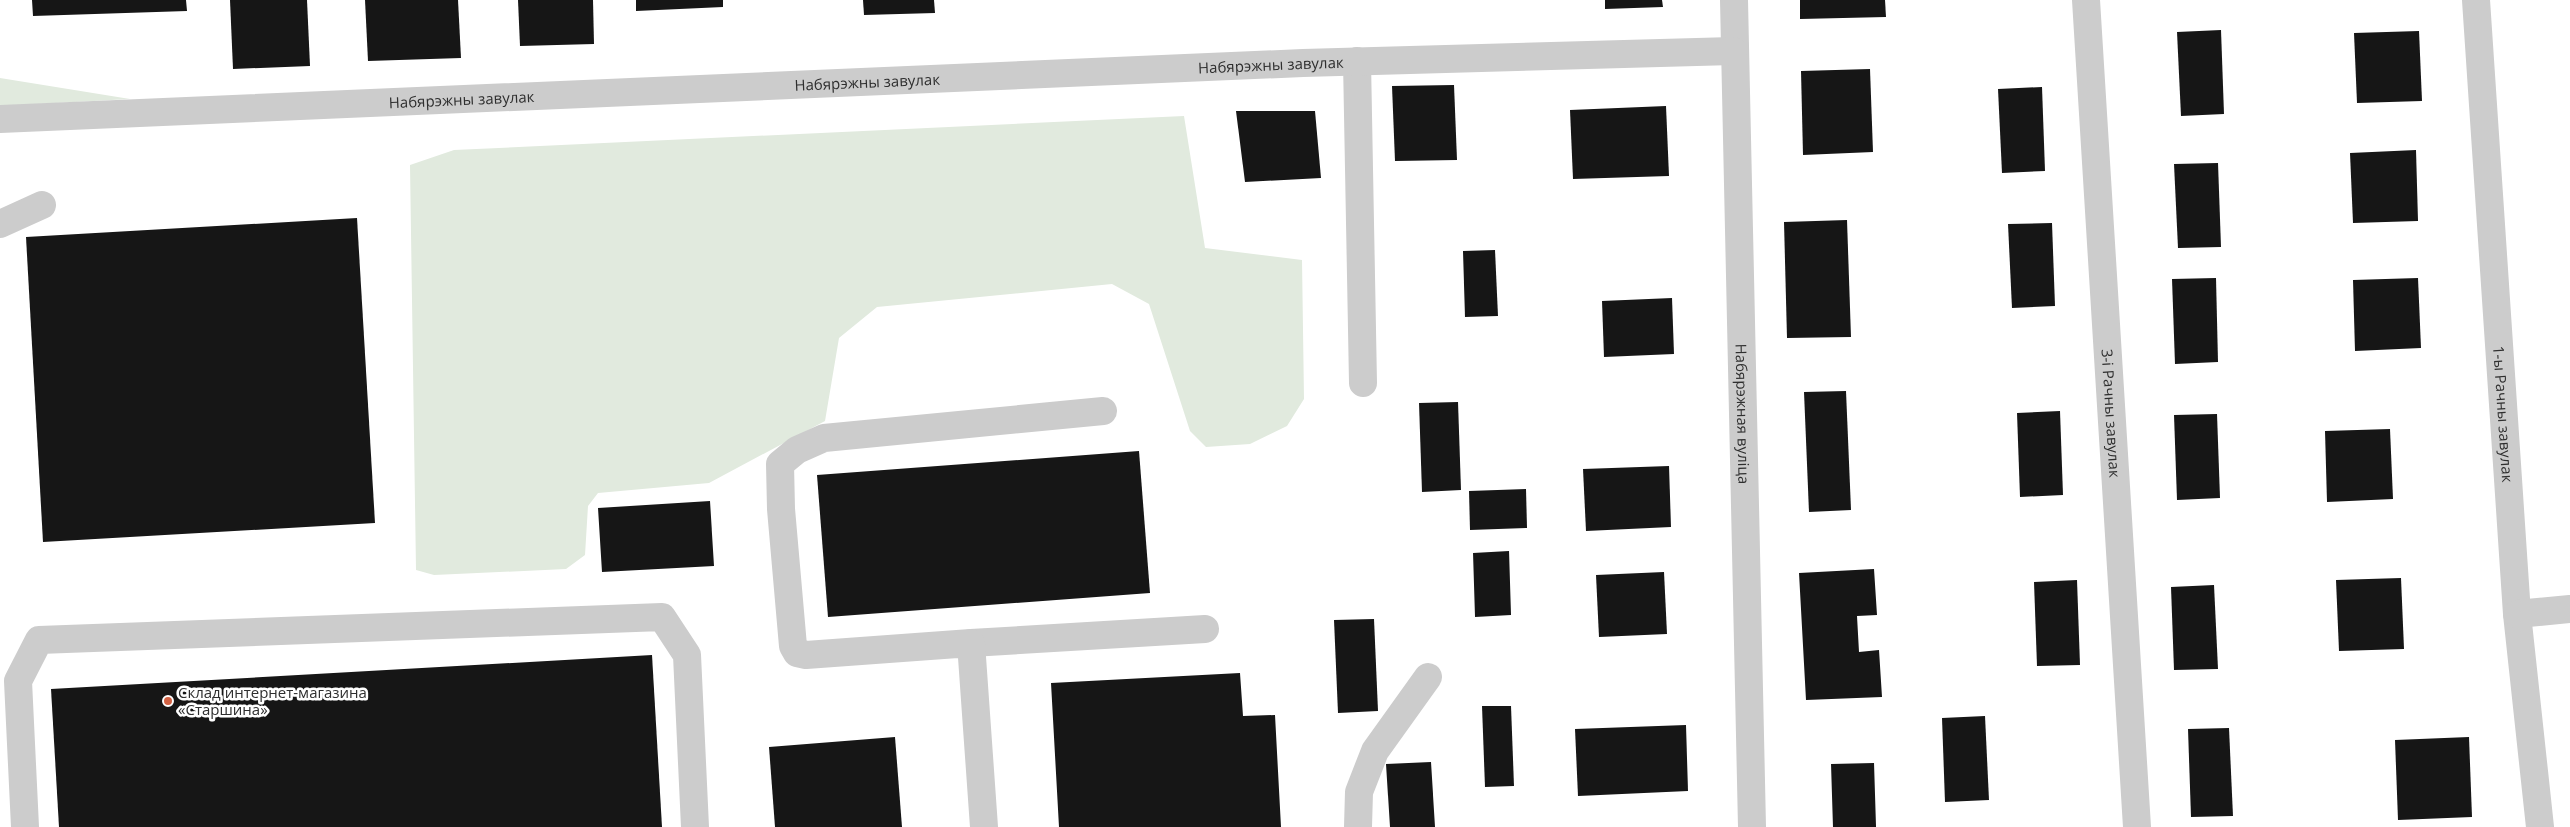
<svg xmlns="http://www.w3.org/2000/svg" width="2570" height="827" font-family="'Open Sans',sans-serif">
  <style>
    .green { fill: #e1eade }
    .building { fill: #161616 }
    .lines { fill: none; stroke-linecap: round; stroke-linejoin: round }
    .minor { stroke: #ccc; stroke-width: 28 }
    .poi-dot { fill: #d26244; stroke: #fff; stroke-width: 2 }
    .labels { text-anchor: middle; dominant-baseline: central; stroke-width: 5; stroke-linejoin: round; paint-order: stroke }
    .street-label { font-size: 15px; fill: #2f2f2f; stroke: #fff }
    .poi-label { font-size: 15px; fill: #2f2f2f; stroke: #fff; text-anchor: start }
  </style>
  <rect width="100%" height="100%" fill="#fff"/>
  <g class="green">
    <polygon points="0,78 130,99 0,106"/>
    <polygon points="1184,116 1205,248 1302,260 1304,399 1287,426 1250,444 1206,447 1190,431 1149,304 1112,284 877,307 839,338 825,421 709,483 598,493 588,506 585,555 566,569 434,575 416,570 410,165 454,150"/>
  </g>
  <g class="building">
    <polygon points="32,0 186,0 187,11 33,16"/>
    <polygon points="230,0 307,0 310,66 233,69"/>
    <polygon points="365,0 458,0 461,58 368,61"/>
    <polygon points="518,0 593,0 594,44 520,46"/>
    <polygon points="636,0 723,0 723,7 636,11"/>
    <polygon points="863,0 934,0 935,13 864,15"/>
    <polygon points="1605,0 1662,0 1663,7 1605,9"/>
    <polygon points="1800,0 1885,0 1886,17 1800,19"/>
    <polygon points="2221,30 2224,114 2181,116 2177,32"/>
    <polygon points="2419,31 2422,101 2357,103 2354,33"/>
    <polygon points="1870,69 1873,152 1803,155 1801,71"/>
    <polygon points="1454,85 1457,160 1395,161 1392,86"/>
    <polygon points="2042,87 2045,171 2002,173 1998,89"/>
    <polygon points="1666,106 1669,176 1573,179 1570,110"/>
    <polygon points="1236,111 1315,111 1321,178 1245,182"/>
    <polygon points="2416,150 2418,221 2353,223 2350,153"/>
    <polygon points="2218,163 2221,247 2178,248 2174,164"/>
    <polygon points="357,218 375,523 43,542 26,237"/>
    <polygon points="1847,220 1851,337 1787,338 1784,222"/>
    <polygon points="2052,223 2055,306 2012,308 2008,224"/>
    <polygon points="1495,250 1498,316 1465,317 1463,251"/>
    <polygon points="2216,278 2218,362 2175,364 2172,279"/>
    <polygon points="2418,278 2421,348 2355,351 2353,280"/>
    <polygon points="1672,298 1674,354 1604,357 1602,301"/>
    <polygon points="1846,391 1851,510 1809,512 1804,392"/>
    <polygon points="1458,402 1461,490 1422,492 1419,403"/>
    <polygon points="2060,411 2063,495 2020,497 2017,413"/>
    <polygon points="2217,414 2220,498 2177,500 2174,415"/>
    <polygon points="2390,429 2393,499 2327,502 2325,431"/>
    <polygon points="1139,451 1150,593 828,617 817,475"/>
    <polygon points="1669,466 1671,527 1586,531 1583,469"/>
    <polygon points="1526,489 1527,528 1470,530 1469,491"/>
    <polygon points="710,501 714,566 602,572 598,508"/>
    <polygon points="1509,551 1511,615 1475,617 1473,553"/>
    <polygon points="1874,569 1877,615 1857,616 1859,652 1879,650 1882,697 1806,700 1799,573"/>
    <polygon points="1664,572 1667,634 1599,637 1596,575"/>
    <polygon points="2401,578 2404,649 2339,651 2336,580"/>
    <polygon points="2077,580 2080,665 2037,666 2034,582"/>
    <polygon points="2214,585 2218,669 2174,670 2171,587"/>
    <polygon points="1374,619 1378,711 1338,713 1334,620"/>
    <polygon points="652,655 662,827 59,827 51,689"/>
    <polygon points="1240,673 1243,716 1275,715 1281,827 1059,827 1051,683"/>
    <polygon points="1482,706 1511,706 1514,786 1485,787"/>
    <polygon points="1985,716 1989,800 1945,802 1942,718"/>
    <polygon points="1686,725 1688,791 1578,796 1575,729"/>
    <polygon points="2229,728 2233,816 2191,817 2188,729"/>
    <polygon points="895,737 902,827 775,827 769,747"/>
    <polygon points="2469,737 2472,817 2398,820 2395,740"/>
    <polygon points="1431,762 1435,827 1390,827 1386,764"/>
    <polygon points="1874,763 1876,827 1833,827 1831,764"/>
  </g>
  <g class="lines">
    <g class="minor">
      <path id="s1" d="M1734,0L1752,827"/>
      <path id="s2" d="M2086,0L2137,827"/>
      <path id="s3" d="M2476,0L2517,614L2540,827"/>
      <polyline points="1357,61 1363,383"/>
      <path id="s4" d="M0,119L1303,63L1733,51"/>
      <polyline points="0,224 42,205"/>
      <polyline points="2517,614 2570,609"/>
      <polyline points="971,643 1205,629"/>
      <polyline points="25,827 18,681 39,640 662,617 687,655 695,827"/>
      <polyline points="984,827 971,643 806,655 797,653 793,646 781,509 780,464 797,450 824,438 1103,411"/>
      <polyline points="1358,827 1359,792 1375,751 1428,677"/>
    </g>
  </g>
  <circle class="poi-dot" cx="168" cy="701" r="5"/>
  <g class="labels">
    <g class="street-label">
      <text stroke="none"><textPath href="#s4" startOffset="1272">Набярэжны завулак</textPath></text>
      <text stroke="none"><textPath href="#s4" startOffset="868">Набярэжны завулак</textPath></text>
      <text stroke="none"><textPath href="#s4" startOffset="462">Набярэжны завулак</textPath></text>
      <text stroke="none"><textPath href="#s1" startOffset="414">Набярэжная вуліца</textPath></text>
      <text stroke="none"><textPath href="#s2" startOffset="414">3-і Рачны завулак</textPath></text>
      <text stroke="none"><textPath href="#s3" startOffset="415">1-ы Рачны завулак</textPath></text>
    </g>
    <g class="poi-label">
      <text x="178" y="692">Склад интернет-магазина<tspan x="178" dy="17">«Старшина»</tspan></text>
    </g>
  </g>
</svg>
